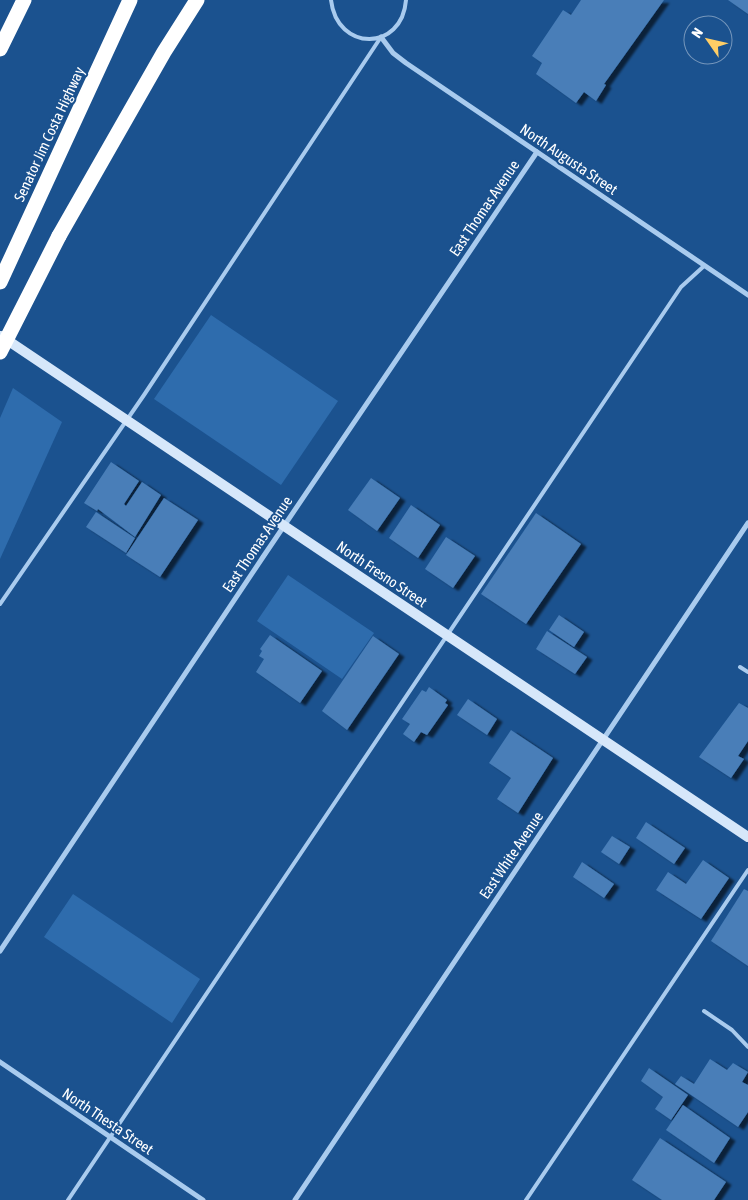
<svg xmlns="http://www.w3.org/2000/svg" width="748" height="1200" font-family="'Asap Condensed',sans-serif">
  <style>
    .green { fill: #2e6cad }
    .building { fill: #487eb8; filter: url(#shadow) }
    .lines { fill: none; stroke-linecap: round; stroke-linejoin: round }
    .service { stroke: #a9cbee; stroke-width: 4 }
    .minor { stroke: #a9cbee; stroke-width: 5 }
    .secondary { stroke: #d6e7fa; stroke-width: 10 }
    .motorway { stroke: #fff; stroke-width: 15 }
    .motorway-bridge { stroke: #fff; stroke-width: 15 }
    .labels { text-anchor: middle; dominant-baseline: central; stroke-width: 4; stroke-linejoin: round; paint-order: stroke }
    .street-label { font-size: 15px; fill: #fff; stroke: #1b528f }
  </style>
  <defs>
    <filter id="shadow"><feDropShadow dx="5.5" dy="3" stdDeviation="1" flood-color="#0009"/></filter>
  </defs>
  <rect width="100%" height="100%" fill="#1b528f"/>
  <g class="green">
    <polygon points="211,315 338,401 281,485 154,399"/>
    <polygon points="13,388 62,422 0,559 0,418"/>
    <polygon points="288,575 374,633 342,679 257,621"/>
    <polygon points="73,894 200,979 172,1023 44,937"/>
  </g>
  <g class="building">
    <polygon points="581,0 664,0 604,84 606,85 596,101 584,92 576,103 536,74 542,63 532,56 563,10 571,15"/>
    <polygon points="728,0 748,0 748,14"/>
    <polygon points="111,462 139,481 124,504 126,506 142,482 161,495 135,537 98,509 97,511 84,503"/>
    <polygon points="371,478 400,498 377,531 348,510"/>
    <polygon points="164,498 198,520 160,577 126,555"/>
    <polygon points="411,505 440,525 418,558 389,538"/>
    <polygon points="96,512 135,538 126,553 86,527"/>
    <polygon points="536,513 581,544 526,624 481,594"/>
    <polygon points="446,537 475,556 453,588 425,569"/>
    <polygon points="559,615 584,632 574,647 549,630"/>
    <polygon points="547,631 587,657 575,674 536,649"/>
    <polygon points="270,635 322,671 300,703 256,672 264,659 259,656 262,651 260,649"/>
    <polygon points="373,636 399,654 347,730 322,711"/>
    <polygon points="429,687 447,700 445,703 448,705 427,735 421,732 414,742 403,734 410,724 402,719 422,690 426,692"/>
    <polygon points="468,699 497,719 487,735 457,715"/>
    <polygon points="739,703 748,708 748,741 738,756 744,759 731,778 699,757"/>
    <polygon points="511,730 553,758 518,813 497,799 511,778 489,763"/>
    <polygon points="646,822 685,848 674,864 636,838"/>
    <polygon points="612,836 630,847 619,864 601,852"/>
    <polygon points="703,860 729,878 701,919 656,890 668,872 686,884"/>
    <polygon points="582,862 614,884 604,898 573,877"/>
    <polygon points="744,889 748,891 748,966 711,941"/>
    <polygon points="710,1059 727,1070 733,1063 748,1072 742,1082 748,1085 748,1112 738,1127 675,1084 681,1076 694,1084"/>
    <polygon points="649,1068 688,1095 671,1120 655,1109 663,1097 641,1081"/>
    <polygon points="683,1105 730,1138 714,1163 666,1130"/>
    <polygon points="660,1138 726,1182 714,1200 662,1200 632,1180"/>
  </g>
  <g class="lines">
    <g class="service">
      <path d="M331,0C337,52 402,52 406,0"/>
      <polyline points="0,604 144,395 381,37"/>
      <polyline points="740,667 748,672"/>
      <polyline points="704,1011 732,1030 748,1047"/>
      <polyline points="68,1200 681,287 704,266"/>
      <polyline points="526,1200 748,870"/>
    </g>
    <g class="minor">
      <polyline points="381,37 393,53 406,63 748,295"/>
      <polyline points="0,951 263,557 537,152"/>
      <polyline points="0,1062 203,1200"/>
      <polyline points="295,1200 748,523"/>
    </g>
    <polyline class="secondary" points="1,336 748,837"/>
    <g class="motorway">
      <polyline points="0,49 24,0"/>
      <polyline points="59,236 164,52 197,0"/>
      <polyline points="0,282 130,0"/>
    </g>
    <polyline class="motorway-bridge" points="0,352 59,236"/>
  </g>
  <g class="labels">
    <g class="street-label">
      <text transform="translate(49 134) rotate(-65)">Senator Jim Costa Highway</text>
      <text transform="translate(569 159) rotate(34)">North Augusta Street</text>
      <text transform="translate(484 208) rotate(-56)">East Thomas Avenue</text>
      <text transform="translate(257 544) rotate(-56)">East Thomas Avenue</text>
      <text transform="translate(382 574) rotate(34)">North Fresno Street</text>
      <text transform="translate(511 855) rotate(-56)">East White Avenue</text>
      <text transform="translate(108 1121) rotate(34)">North Thesta Street</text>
    </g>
  </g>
  <g transform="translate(708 40) rotate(304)"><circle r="24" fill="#1b528f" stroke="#7697bc"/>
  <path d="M0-4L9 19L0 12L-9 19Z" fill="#ffce66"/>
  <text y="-8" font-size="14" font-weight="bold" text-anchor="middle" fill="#ffffff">N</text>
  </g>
</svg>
